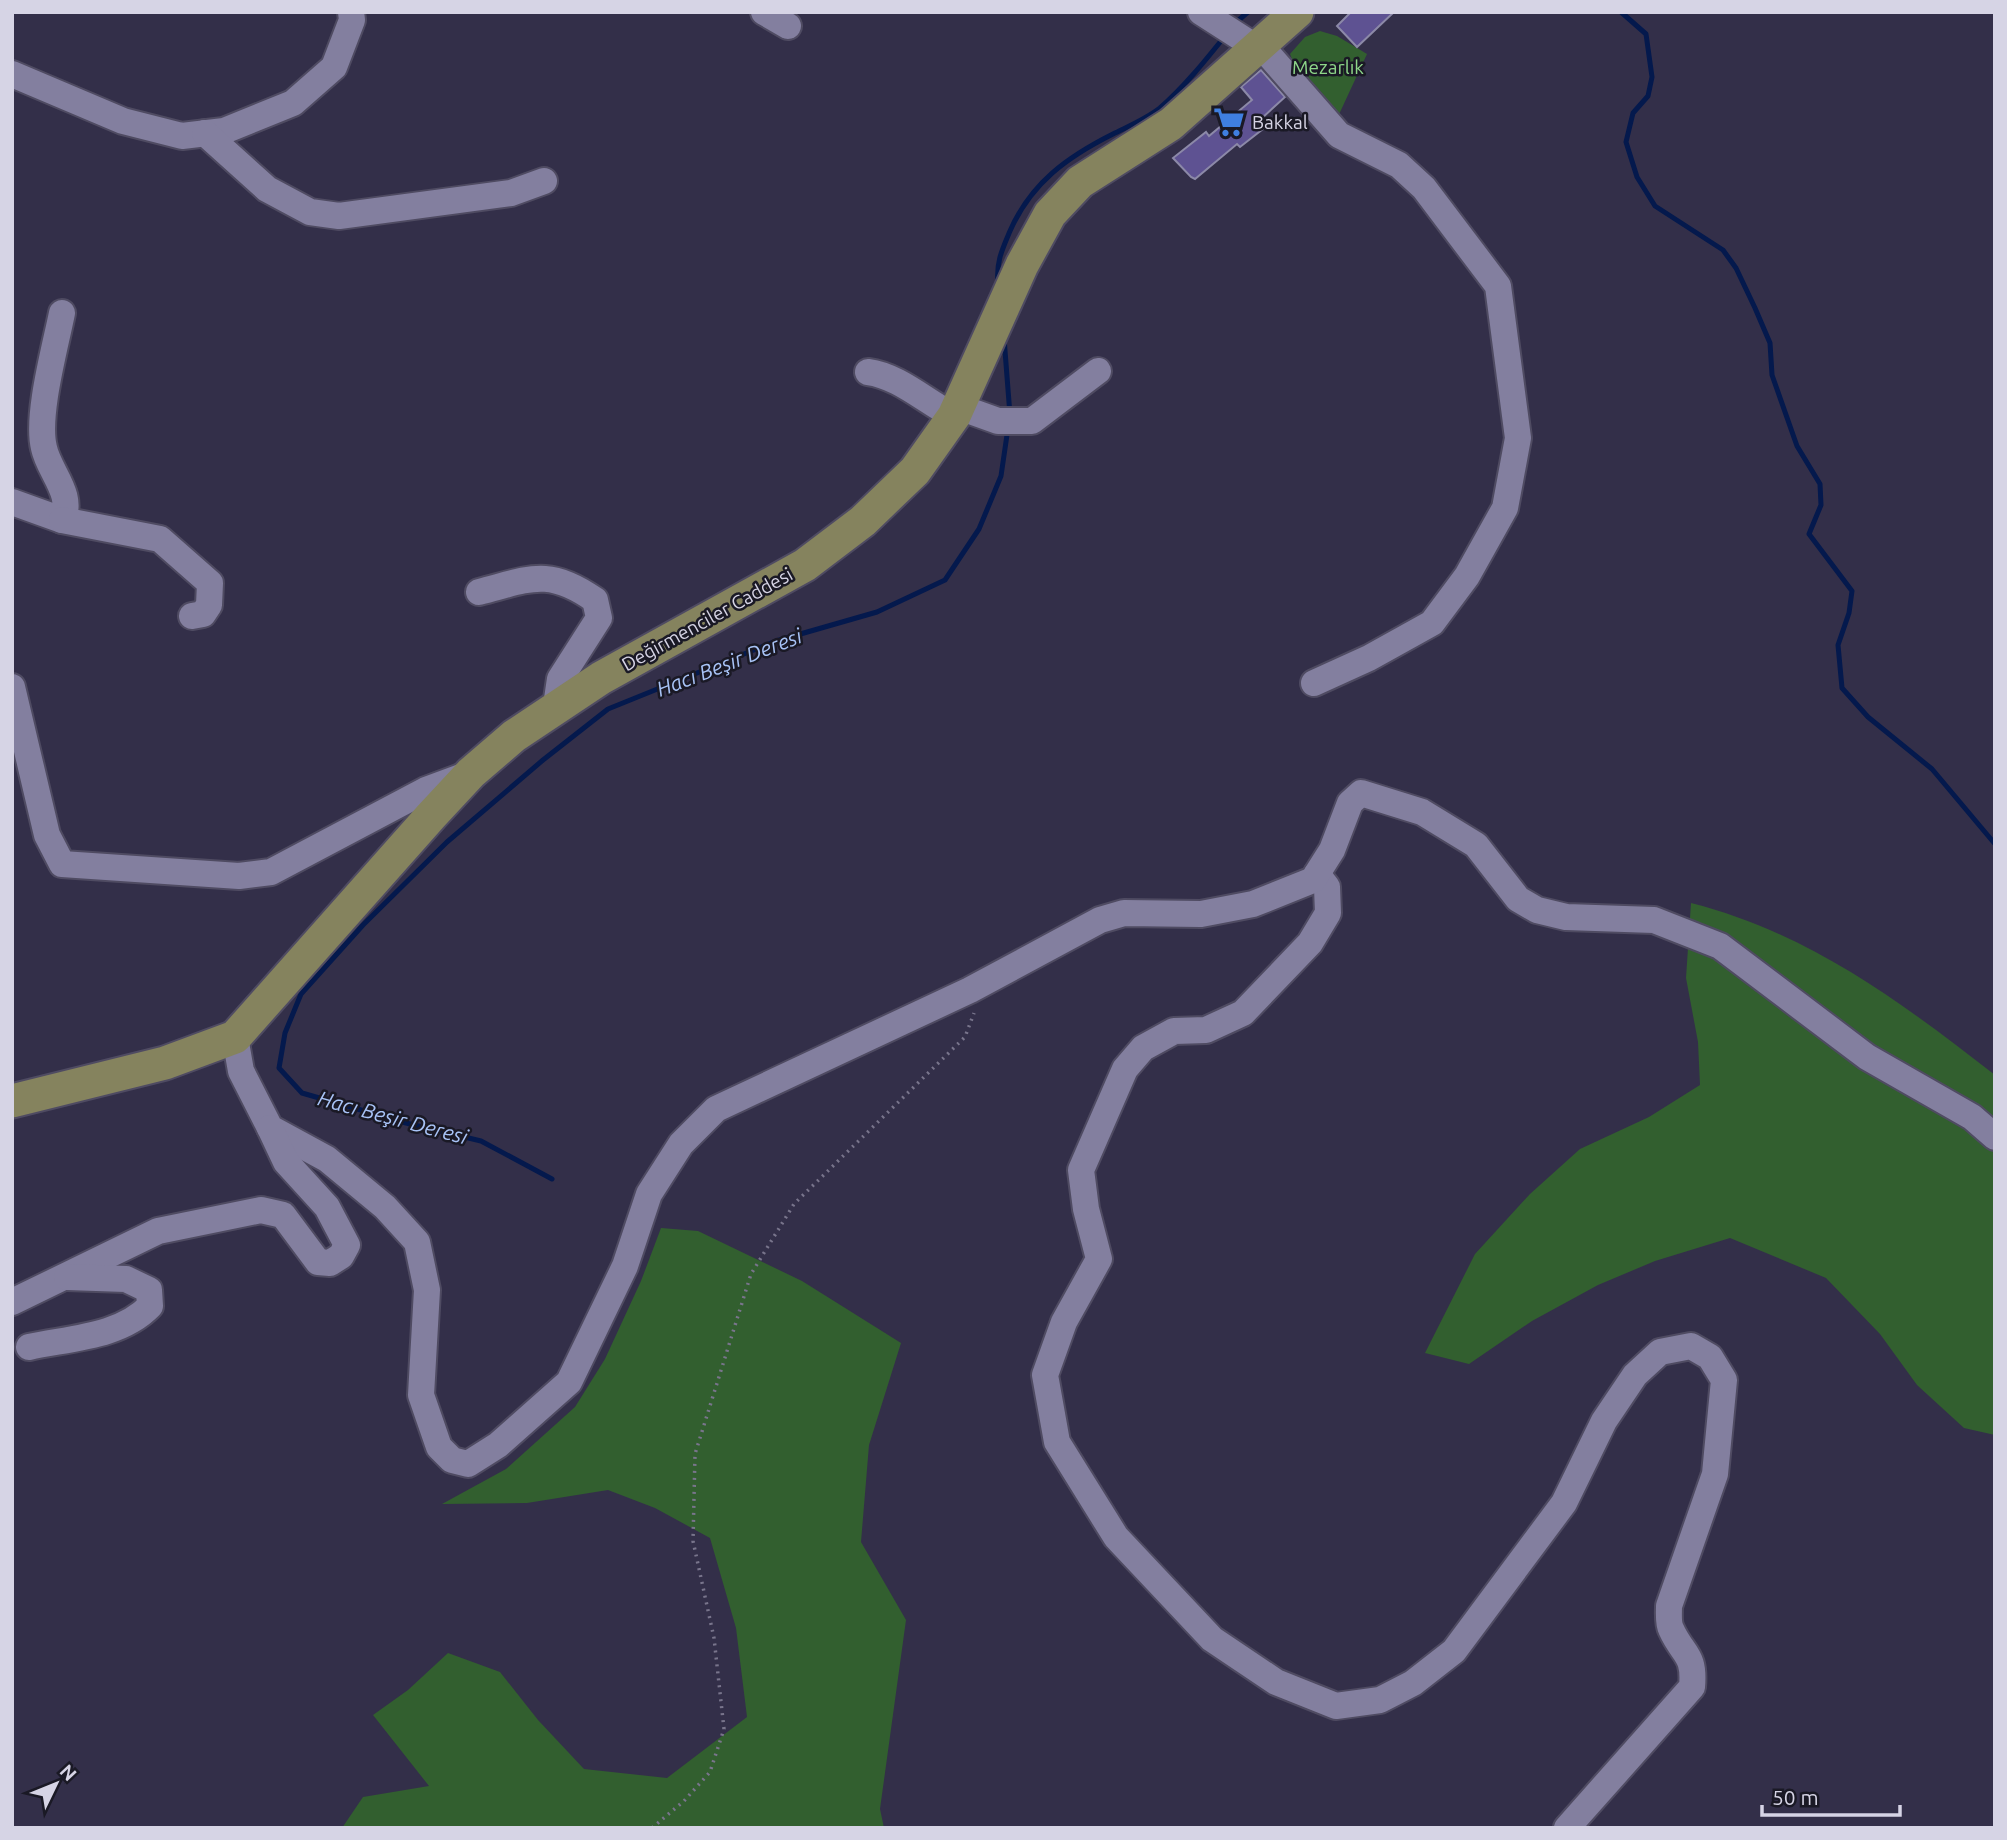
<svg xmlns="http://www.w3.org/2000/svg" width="2007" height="1840" font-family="Ubuntu,sans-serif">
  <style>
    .green { fill: #325f2f }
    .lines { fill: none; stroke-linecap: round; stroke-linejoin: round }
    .stream { stroke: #04194d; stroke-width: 5 }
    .building { fill: #5e5292; stroke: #8c89a8; stroke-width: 2 }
    .minor-casing { stroke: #4f4b62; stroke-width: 30 }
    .major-casing { stroke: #4f4b62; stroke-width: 37 }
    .path { stroke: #79758c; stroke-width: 3.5; stroke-dasharray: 2 5; stroke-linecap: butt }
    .minor { stroke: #837f9f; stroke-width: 26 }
    .major { stroke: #85835e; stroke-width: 33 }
    .labels { text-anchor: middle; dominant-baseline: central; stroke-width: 5; stroke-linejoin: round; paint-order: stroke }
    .park-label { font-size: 19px; fill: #8ed789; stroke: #1a1925 }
    .poi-label { font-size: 19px; fill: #d6d4e5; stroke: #1a1925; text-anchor: start }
    .street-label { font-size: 19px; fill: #d6d4e5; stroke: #1a1925 }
    .water-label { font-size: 21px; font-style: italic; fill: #a8c3f6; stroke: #1a1925 }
  </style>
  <rect width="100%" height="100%" fill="#332f49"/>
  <g class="green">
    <polygon points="1320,31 1337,36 1367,54 1335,123 1303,88 1290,54 1305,37"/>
    <path d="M1691,903C1809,933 1901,1002 1995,1075V1435L1964,1428L1917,1385L1880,1334L1826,1278L1730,1238L1655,1261L1598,1285L1532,1321L1469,1364L1425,1353L1475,1254L1530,1194L1580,1149L1649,1117L1700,1085L1698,1042L1686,978Z"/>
    <polygon points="661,1228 698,1231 802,1281 901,1343 869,1445 861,1542 906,1620 880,1809 884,1828 342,1828 363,1797 429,1786 373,1715 408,1690 448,1653 500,1672 538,1720 584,1769 667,1778 747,1717 736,1628 710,1538 655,1508 608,1490 527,1503 442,1504 506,1469 575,1407 605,1359 641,1281"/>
  </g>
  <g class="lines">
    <g class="stream">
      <polyline points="1621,12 1646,34 1652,77 1648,96 1633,113 1626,142 1637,177 1655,206 1723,250 1736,268 1755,308 1770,343 1772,375 1797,446 1820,484 1821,505 1809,534 1852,591 1849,613 1838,645 1842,688 1868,717 1932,769 1995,844"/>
      <polyline points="1233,25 1248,12"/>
      <path d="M998,283C996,262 1002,250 1010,231C1031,183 1067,157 1113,134C1129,126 1146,119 1160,108C1184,87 1205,61 1225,36"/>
      <polyline points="1004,338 1010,415"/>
      <polyline points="552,1179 481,1141 406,1123 302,1093 279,1068 285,1033 301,994 363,925 447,842 543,760 608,709 776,641 877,612 945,580 979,529 1001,476 1008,428"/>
    </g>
  </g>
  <g class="building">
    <polygon points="1351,12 1394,12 1357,47 1337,26"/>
    <polygon points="1261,70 1285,97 1262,118 1268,125 1240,147 1237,144 1195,179 1191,177 1173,158 1206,132 1209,136 1252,100 1241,87"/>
  </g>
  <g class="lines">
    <defs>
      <g id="minor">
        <polyline points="764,12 788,26"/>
        <polyline points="1201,12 1257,48"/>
        <polyline points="1261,46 1339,135 1399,165 1424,188 1498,286 1518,438 1505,508 1467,576 1432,623 1369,658 1314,683"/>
        <polyline points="12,74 123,121 182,136 224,131 293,103 334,67 352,20 351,12"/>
        <polyline points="205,133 267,189 310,212 339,216 511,193 544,181"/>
        <path d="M868,372C899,376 926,402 954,416"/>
        <polyline points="959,407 998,421 1032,421 1098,371"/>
        <path d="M12,502L62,520C75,495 49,472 44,448C36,416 55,348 62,313"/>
        <polyline points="62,520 160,539 210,583 209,605 203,614 192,616"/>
        <path d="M479,592C530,579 548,567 595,600L599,618L560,679L556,706"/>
        <polyline points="12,687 47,835 62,864 239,876 271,872 426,790 469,774"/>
        <path d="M1317,874L1327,887L1328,913L1310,943L1243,1013L1206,1030L1174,1031L1143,1048L1125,1069L1081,1170L1086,1209L1099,1259L1064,1322L1045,1375L1057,1442L1116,1537L1212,1639L1276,1682L1336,1706L1380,1700L1413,1683L1454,1651L1564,1503L1604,1421L1635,1375L1660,1352L1691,1346L1710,1357L1724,1380L1715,1474L1669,1606C1669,1613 1668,1623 1671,1629C1683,1656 1695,1653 1692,1687L1567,1828"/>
        <polyline points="235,1037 241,1071 270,1128 327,1159 385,1207 417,1242 427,1290 421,1395 439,1447 452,1460 468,1464 498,1445 569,1382 625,1266 649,1194 681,1144 716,1109 970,990 1100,920 1124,913 1201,914 1253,904 1313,880 1332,850 1350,803 1361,793 1422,812 1476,845 1518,899 1537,910 1566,917 1654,920 1720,946 1867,1057 1972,1117 1995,1137"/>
        <polyline points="12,1302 158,1231 261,1210 283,1215 318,1262 330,1263 341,1256 347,1245 327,1207 286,1162 270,1128"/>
        <path d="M29,1347C70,1338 120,1337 150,1306L149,1290L126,1279L67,1277"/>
      </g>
      <polyline id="major" points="12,1101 165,1063 235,1037 431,816 471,773 514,736 601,678 805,565 863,521 915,471 954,416 1022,265 1050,214 1080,182 1171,124 1297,12"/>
    </defs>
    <use href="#minor" class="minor-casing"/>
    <use href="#major" class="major-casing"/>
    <polyline class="path" points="652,1828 684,1801 710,1772 724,1729 714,1638 693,1541 695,1454 751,1274 794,1204 965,1037 974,1013"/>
    <use href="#minor" class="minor"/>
    <use href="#major" class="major"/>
  </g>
  <defs>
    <symbol id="supermarket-bare" viewBox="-9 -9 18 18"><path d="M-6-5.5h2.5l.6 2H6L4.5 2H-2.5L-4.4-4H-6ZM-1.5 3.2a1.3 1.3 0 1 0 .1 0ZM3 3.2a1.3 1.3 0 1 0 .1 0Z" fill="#3f7fe0" stroke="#1a1925" stroke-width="2.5" paint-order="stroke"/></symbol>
  </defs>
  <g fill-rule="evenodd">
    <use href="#supermarket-bare" x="1207" y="100" width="44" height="44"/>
  </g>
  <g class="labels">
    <g class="park-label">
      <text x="1328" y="67">Mezarlık</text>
    </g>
    <g class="poi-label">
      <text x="1252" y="122">Bakkal</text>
    </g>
    <g class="street-label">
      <text transform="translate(707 619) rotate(-29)">Değirmenciler Caddesi</text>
    </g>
    <g class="water-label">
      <text transform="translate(729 662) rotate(-21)">Hacı Beşir Deresi</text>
      <text transform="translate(393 1117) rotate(15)">Hacı Beşir Deresi</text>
    </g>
  </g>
  <rect width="2007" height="1840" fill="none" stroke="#d6d4e5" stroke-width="28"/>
  <g transform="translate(56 1784) rotate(47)" stroke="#1a1925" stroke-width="5" paint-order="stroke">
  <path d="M0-5L12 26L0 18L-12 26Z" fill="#d6d4e5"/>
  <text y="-10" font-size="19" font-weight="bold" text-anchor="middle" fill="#d6d4e5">N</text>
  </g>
  <path d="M1762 1805v10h138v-10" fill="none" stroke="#d6d4e5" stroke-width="3.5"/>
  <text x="1772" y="1805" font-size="21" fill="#d6d4e5" stroke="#1a1925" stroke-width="5" paint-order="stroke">50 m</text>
</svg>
